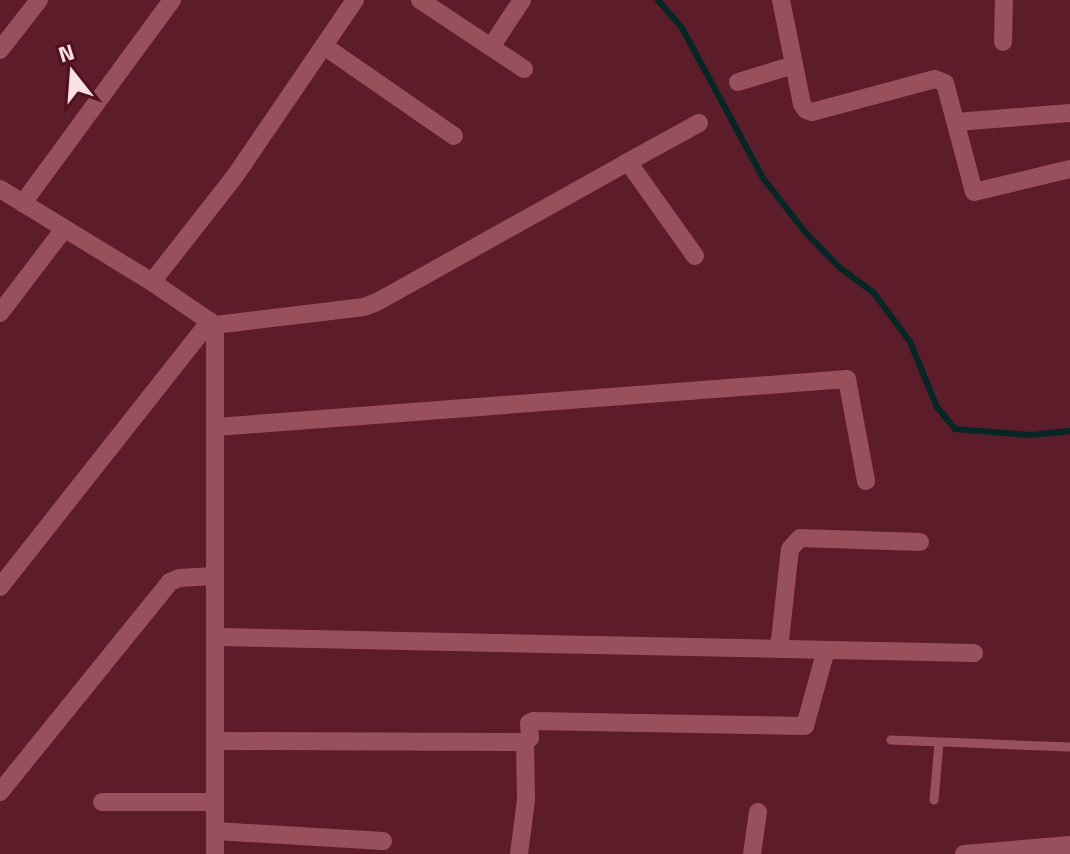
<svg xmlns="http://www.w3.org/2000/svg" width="1070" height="854" font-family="'Titillium Web',sans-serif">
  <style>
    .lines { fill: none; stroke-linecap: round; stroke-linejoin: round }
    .stream { stroke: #002827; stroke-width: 6 }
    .service { stroke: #98515c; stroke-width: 9 }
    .minor { stroke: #98515c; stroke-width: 18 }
  </style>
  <rect width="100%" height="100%" fill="#5d1c2a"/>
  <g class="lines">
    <polyline class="stream" points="658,0 682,28 763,178 805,232 840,268 874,293 910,342 937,407 955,429 1030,435 1070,431"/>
    <g class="service">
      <polyline points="891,740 1070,747"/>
      <polyline points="934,800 939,743"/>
    </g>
    <g class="minor">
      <polyline points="420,0 524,69"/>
      <polyline points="781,0 802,104 806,110 812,112 935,79 945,83 974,192 1070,169"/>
      <polyline points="1003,42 1004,0"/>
      <polyline points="324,46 454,136"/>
      <polyline points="491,47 522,0"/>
      <polyline points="0,50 39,0"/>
      <polyline points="738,82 794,65"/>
      <polyline points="956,122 1070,113"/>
      <polyline points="628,162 699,123"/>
      <polyline points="0,189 152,282 215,325 364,307 377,302 628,162 695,256"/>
      <polyline points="23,203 172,0"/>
      <polyline points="152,282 235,176 355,0"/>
      <polyline points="0,313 64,229"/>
      <polyline points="216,427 847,379 866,481"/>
      <polyline points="0,587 210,321"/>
      <polyline points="216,637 974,653"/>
      <polyline points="779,649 790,549 800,538 920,542"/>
      <polyline points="216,741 525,742 530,738 529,723 533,721 805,726 826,650"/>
      <polyline points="0,792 170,582 179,578 214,576"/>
      <polyline points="102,802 215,802"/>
      <polyline points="216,831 383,841"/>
      <polyline points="215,854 215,325"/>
      <polyline points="519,854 526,800 525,742"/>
      <polyline points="752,854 758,812"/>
      <polyline points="964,854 1070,845"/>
    </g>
  </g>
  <g transform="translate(72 72) rotate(343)" stroke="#511020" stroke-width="6" paint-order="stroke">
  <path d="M0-6L14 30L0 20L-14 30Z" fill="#fbe1e3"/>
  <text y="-12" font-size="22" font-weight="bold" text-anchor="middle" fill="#fbe1e3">N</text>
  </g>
</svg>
